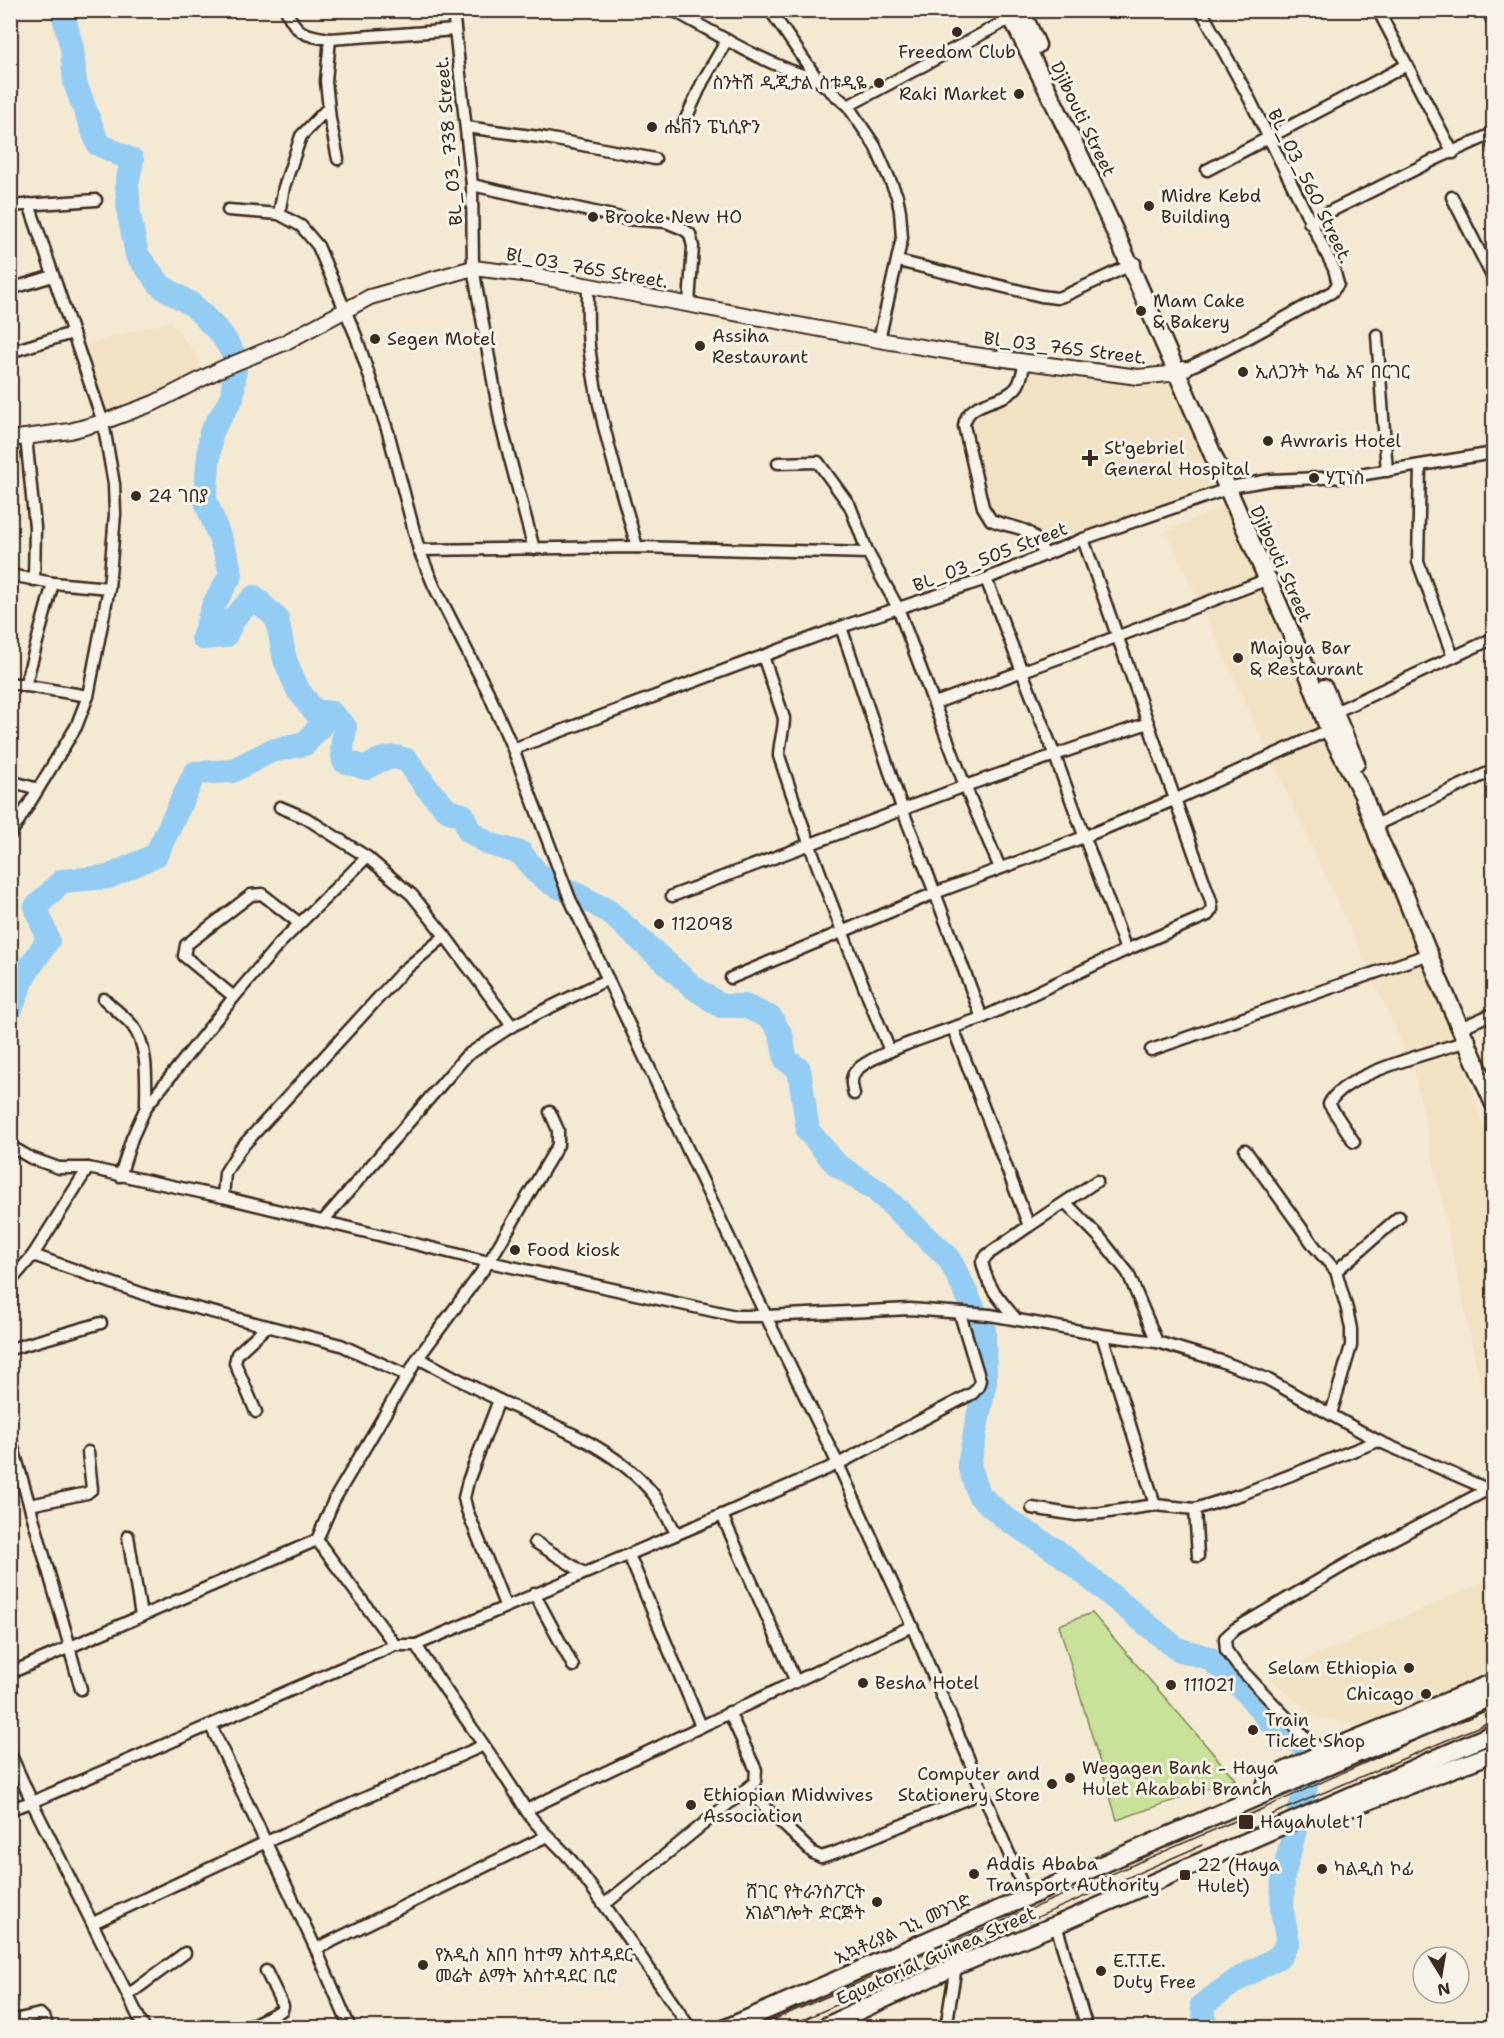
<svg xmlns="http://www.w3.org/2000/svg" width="1504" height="2038" font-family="'Shantell Sans','Noto Sans Ethiopic',sans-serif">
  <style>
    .built { fill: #f2e2c4 }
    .green { fill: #c8e399; stroke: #82865c; stroke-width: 1.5 }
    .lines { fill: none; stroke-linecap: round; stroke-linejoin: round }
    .river { stroke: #93cdf3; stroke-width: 24 }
    .minor-casing { stroke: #3b2a1e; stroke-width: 15 }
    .tertiary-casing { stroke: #3b2a1e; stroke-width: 18 }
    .primary-casing { stroke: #3b2a1e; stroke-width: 21 }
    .minor { stroke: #f7f3e8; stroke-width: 10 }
    .tertiary { stroke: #f7f3e8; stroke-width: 14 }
    .primary { stroke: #f7f3e8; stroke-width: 16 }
    .tram { stroke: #3b2a1e; stroke-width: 1.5 }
    .poi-dot { fill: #3b2a1e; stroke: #f7f3e8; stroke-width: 2 }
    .labels { text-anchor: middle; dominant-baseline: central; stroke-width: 6; stroke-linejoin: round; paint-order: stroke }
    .poi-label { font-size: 18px; fill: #3b2a1e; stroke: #f7f3e8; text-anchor: start }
    .street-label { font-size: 18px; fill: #3b2a1e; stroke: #f7f3e8 }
  </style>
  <rect width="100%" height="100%" fill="#f4e9d3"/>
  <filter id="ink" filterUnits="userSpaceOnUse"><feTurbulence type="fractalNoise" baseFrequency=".0167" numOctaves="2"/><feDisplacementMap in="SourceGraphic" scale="12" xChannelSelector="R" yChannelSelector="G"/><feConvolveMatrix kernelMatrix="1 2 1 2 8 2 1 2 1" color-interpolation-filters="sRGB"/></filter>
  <g filter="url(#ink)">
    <g class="built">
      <polygon points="170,321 191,347 205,373 154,403 109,415 81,346"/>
      <polygon points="1029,369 1176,385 1216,489 1047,548 1035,529 993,517 979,477 969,428 970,422 975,415 1019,392"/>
      <polygon points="1224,506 1457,1042 1493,1157 1493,1436 1473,1351 1415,1073 1377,987 1166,531"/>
      <polygon points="1493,1578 1493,1679 1369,1727 1314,1717 1268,1676"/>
    </g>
    <polygon class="green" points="1092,1613 1235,1779 1117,1820 1059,1625"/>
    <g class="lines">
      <g class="river">
        <polyline points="62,10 72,48 75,83 98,144 132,160 127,184 129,214 137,255 161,286 194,306 222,335 236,358 232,398 211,432 205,499 227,557 231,575 214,604 203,638 225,636 235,617 254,597 277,619 285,660 298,690 314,711 331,713 345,727 342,749 344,761 366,768 380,760 395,757 407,760 427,788 448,811 463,815 469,831 489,844 521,853 536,872 552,884 580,896 608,911 693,987 721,1006 745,1006 771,1018 781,1035 786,1060 799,1069 808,1131 837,1165 876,1190 949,1258 984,1330 985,1381 969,1465 979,1495 1006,1519 1058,1552 1177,1649 1209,1658 1246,1692 1273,1725 1303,1745 1313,1758 1283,1877 1282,1911 1288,1942 1280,1956 1237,1980 1202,2005 1207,2028"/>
        <polyline points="10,1011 24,976 48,940 36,907 62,881 108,877 156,855 195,773 232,771 271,751 305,744 331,713"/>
      </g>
      <defs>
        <g id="minor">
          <path d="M286,10C297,35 305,35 330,39L455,30"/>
          <polyline points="453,10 472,185 473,268 501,425 534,549"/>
          <path d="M673,10C720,36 766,65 818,80"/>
          <polyline points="770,10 818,80 848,106 875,146 897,196 900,211 902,238 879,340"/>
          <polyline points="1378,10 1453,153"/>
          <polyline points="1487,10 1494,23"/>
          <polyline points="330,39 326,81 330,119 338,159"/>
          <polyline points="848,106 1017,15"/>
          <polyline points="684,123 703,81 727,40"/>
          <polyline points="466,127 546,138 655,159"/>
          <polyline points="1207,170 1407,65"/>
          <polyline points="472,185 626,219 666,222 683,229 690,234 693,247 689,304"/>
          <polyline points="1452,197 1494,280"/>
          <polyline points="10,206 96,200"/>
          <polyline points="228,210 279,214 301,226 318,246 356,336 388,432 419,550 434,586 488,692 513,749 570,899 766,1316 838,1464 912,1626 1027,1896"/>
          <polyline points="279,214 284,187 301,136 328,108"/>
          <polyline points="1309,222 1434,160 1494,133"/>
          <polyline points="898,261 1041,296 1057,298 1066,295 1135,263"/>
          <path d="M588,286C588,306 587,327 589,346C597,414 619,481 637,547"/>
          <polyline points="10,289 53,276"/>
          <polyline points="1377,335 1387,471"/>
          <polyline points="10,352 72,333"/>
          <path d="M1025,362C1023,369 1022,378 1018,385C1006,405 967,398 964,426L983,507L991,520C1021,532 1029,522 1045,555"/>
          <path d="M1185,369C1236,347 1283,318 1332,292L1338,284L1334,269L1246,92L1201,10"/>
          <polyline points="26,437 35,527 34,580"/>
          <polyline points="778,463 818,462 850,506 868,553"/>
          <polyline points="1420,466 1418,562 1453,657"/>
          <polyline points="419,550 637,547 868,553 898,608 965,786 1000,868"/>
          <polyline points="10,575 53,583 109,588"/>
          <polyline points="986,579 1055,756 1126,950"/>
          <polyline points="841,627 903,811 935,893 1084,837 1174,800 1333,728"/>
          <path d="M763,656L784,718C784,731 779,743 779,756C812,856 850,954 890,1051"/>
          <polyline points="10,683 88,696"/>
          <polyline points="25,686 53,583"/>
          <polyline points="935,703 1119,636 1271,578"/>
          <polyline points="1335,712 1494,638"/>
          <polyline points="513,749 841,627 986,579 1083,539 1236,486 1270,480 1347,477 1494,453"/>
          <polyline points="10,781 38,789"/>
          <polyline points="1380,823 1494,770"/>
          <polyline points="10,835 76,727 88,696 109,588 115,514 114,484 103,422 29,204"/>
          <polyline points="672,896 965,786 1148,723"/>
          <polyline points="445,936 512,1026"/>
          <polyline points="731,978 935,893 982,1018 1126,950 1208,915 1212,909 1211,901 1083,539"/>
          <polyline points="234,997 184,956 186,945 251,895 262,894 299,923"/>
          <path d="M104,999C113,1008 124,1016 132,1025C149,1046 146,1082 146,1107"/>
          <polyline points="1467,1025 1494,1013"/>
          <polyline points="953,1028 1029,1226 1097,1181"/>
          <polyline points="1151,1050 1432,953"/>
          <path d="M854,1094C852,1086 850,1079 855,1072C870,1053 956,1027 982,1018"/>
          <path d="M1354,1142L1329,1104C1344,1072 1436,1052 1470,1040"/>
          <polyline points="10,1146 31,1158 59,1168 88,1168 223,1197 489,1262 736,1316 766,1316 910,1309 990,1315 1102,1335 1157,1342 1221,1361 1267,1379 1378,1441 1494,1492"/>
          <polyline points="1245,1150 1315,1247 1336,1271 1347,1309 1351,1329 1351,1346 1331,1414"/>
          <polyline points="120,1176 132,1138 146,1107 234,997 280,943 367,857"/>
          <polyline points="223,1197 225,1173 240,1149 402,972 445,936 412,895 367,857 306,818 280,807"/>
          <polyline points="1066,1203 1101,1239 1128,1273 1157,1342"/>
          <polyline points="323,1221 466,1056 512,1026 608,979"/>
          <polyline points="33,1255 149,1296 341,1345 408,1376"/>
          <polyline points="1336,1271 1399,1217"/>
          <polyline points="10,1282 33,1255 88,1168"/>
          <path d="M1016,1319C999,1298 988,1289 982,1262L987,1255L1029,1226"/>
          <polyline points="1102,1335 1155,1505"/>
          <polyline points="10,1349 101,1323"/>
          <path d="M418,1358C445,1372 472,1387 499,1400C552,1425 616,1447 654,1495C663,1507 669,1522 677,1534"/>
          <polyline points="499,1400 468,1481 464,1498 467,1510 505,1605"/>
          <polyline points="256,1412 235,1363 237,1354 267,1326"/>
          <polyline points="10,1437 70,1647"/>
          <polyline points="30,1505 87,1493 92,1489 88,1452"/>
          <polyline points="1032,1508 1076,1515 1102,1513 1155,1505 1195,1509 1242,1494 1378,1441"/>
          <polyline points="1195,1509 1198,1556"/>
          <polyline points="722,1515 796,1682"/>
          <polyline points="128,1536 141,1616"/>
          <polyline points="317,1540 395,1645"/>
          <polyline points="535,1542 584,1573"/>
          <polyline points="629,1555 701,1726"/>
          <polyline points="534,1593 573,1666"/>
          <path d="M416,1645C451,1701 492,1753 526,1810L912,1626"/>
          <polyline points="69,1647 81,1689"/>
          <polyline points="10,1673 317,1540 334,1500 418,1358 489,1262 558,1145 558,1130 550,1112"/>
          <polyline points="211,1726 316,1949 350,2028"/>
          <polyline points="1324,1752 1302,1734 1236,1664 1226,1650 1225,1638 1235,1629 1357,1558 1487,1490"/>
          <polyline points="10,1753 32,1802 144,2028"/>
          <polyline points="747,1790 813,1853 821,1857 834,1853 983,1792"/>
          <polyline points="10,1809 32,1802 395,1645 416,1645 722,1515 838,1464 973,1393 978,1387 980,1380 960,1314"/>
          <path d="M526,1810C539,1831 560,1845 575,1865C615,1918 652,1973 690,2028"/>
          <polyline points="605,1904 755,1782 756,1770 729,1712"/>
          <polyline points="93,1923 266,1842 482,1746"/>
          <polyline points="1056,1925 1087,2028"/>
          <polyline points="316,1949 547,1836"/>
          <polyline points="128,1995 185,1953"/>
          <polyline points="10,2021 40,2014 45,2019 48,2028"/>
          <polyline points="246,2028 282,2010 283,2006 266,1971"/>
          <polyline points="946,2028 956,1966"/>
        </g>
        <polyline id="tertiary" points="10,439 70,431 103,422 154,403 223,368 284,343 370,297 473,268 531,275 879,340 952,352 1138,377 1169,374 1185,369"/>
        <g id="primary">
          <polyline points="1008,10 1082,160 1120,243 1302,658 1329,730 1363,795 1380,841 1400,883 1439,980 1494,1104"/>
          <polyline points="1021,10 1037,45"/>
          <polyline points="1324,688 1356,763"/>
          <polyline points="1261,1795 1267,1782 1272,1777 1324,1752 1494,1682"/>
          <polyline points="1327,1810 1350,1808 1494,1753"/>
          <polyline points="726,2028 1340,1761 1494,1697"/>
          <polyline points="822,2028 956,1966 1056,1925 1494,1733"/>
        </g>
      </defs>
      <use href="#minor" class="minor-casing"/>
      <use href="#tertiary" class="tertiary-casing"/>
      <use href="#primary" class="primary-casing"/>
      <use href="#minor" class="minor"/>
      <use href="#tertiary" class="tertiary"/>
      <use href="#primary" class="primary"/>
      <g class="tram">
        <polyline points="1271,1815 1494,1720"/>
        <polyline points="754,2028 1244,1817 1494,1705"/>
        <polyline points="784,2028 1202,1845"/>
      </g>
    </g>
  </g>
  <g class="poi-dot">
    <circle cx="957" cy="32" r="6"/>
    <circle cx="879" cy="83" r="6"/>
    <circle cx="1019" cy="94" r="6"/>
    <circle cx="652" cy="127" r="6"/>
    <circle cx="1149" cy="206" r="6"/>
    <circle cx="593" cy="217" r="6"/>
    <circle cx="1141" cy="311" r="6"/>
    <circle cx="375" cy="339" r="6"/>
    <circle cx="700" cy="346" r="6"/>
    <circle cx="1243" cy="372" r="6"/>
    <circle cx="1268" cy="441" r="6"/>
    <path d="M1087 449h6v6h6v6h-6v6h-6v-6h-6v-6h6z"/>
    <circle cx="1314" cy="478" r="6"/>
    <circle cx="136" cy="496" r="6"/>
    <circle cx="1238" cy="658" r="6"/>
    <circle cx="659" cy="924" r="6"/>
    <circle cx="515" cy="1250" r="6"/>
    <circle cx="1409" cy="1668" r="6"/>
    <circle cx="863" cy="1683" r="6"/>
    <circle cx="1171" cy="1685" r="6"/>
    <circle cx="1426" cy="1694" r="6"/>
    <circle cx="1253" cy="1730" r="6"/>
    <circle cx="1070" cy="1778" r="6"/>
    <circle cx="1052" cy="1784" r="6"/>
    <circle cx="691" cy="1805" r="6"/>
    <rect x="1238" y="1814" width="16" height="16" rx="3"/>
    <circle cx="1322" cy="1869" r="6"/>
    <circle cx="974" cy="1874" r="6"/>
    <rect x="1179" y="1869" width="12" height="12" rx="3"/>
    <circle cx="877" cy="1902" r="6"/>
    <circle cx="423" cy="1965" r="6"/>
    <circle cx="1101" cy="1971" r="6"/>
  </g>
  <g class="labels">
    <g class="poi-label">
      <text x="957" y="52" text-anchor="middle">Freedom Club</text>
      <text x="867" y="83" text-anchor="end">ስንትሽ ዲጂታል ስቱዲዬ</text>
      <text x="1007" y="94" text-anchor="end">Raki Market</text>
      <text x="664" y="127">ሔቨን ፔኒሲዮን</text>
      <text x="1161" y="196">Midre Kebd<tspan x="1161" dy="21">Building</tspan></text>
      <text x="605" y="217">Brooke New HO</text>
      <text x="1153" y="301">Mam Cake<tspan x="1153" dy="21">&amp; Bakery</tspan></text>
      <text x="712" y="336">Assiha<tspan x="712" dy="21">Restaurant</tspan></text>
      <text x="387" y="339">Segen Motel</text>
      <text x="1255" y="372">ኢለጋንት ካፌ እና በርገር</text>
      <text x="1280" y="441">Awraris Hotel</text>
      <text x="1104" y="448">St'gebriel<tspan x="1104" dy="21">General Hospital</tspan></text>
      <text x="1326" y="478">ሃፒነስ</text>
      <text x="148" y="496">24 ገበያ</text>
      <text x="1250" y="648">Majoya Bar<tspan x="1250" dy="21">&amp; Restaurant</tspan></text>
      <text x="671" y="924">112098</text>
      <text x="527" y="1250">Food kiosk</text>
      <text x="1397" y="1668" text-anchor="end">Selam Ethiopia</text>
      <text x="875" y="1683">Besha Hotel</text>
      <text x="1183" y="1685">111021</text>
      <text x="1414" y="1694" text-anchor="end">Chicago</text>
      <text x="1265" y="1720">Train<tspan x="1265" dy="21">Ticket Shop</tspan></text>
      <text x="1082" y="1768">Wegagen Bank - Haya<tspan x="1082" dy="21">Hulet Akababi Branch</tspan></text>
      <text x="1040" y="1774" text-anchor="end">Computer and<tspan x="1040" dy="21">Stationery Store</tspan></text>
      <text x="703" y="1795">Ethiopian Midwives<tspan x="703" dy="21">Association</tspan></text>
      <text x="1260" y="1822">Hayahulet 1</text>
      <text x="986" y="1864">Addis Ababa<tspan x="986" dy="21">Transport Authority</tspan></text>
      <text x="1197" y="1865">22 (Haya<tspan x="1197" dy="21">Hulet)</tspan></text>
      <text x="1334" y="1869">ካልዲስ ኮፊ</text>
      <text x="865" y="1892" text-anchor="end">ሸገር የትራንስፖርት<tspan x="865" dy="21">አገልግሎት ድርጅት</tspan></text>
      <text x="435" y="1955">የአዲስ አበባ ከተማ አስተዳደር<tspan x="435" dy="21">መሬት ልማት አስተዳደር ቢሮ</tspan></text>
      <text x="1113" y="1961">E.T.T.E.<tspan x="1113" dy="21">Duty Free</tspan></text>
    </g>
    <g class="street-label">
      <text transform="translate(1083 119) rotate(64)">Djibouti Street</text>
      <text transform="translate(449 141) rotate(-95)">BL_03_738 Street.</text>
      <text transform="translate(1310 186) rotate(64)">BL_03_560 Street.</text>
      <text transform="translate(587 268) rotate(10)">Bl_03_765 Street.</text>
      <text transform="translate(1065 348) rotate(7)">Bl_03_765 Street.</text>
      <text transform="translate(990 557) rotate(-21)">BL_03_505 Street</text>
      <text transform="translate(1281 564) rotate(66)">Djibouti Street</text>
      <text transform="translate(903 1929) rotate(-24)">ኢኳቶሪያል ጊኒ መንገድ</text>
      <text transform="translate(936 1956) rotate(-24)">Equatorial Guinea Street</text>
    </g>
  </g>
  <rect width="1504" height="2038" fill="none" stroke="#f7f3e8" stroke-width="36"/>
  <rect x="18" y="18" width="1468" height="2002" fill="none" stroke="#3b2a1e" stroke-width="2" filter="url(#ink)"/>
  <g transform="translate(1441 1975) rotate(169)"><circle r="28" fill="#f7f3e8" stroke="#aca397" stroke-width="1.5"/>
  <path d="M0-4.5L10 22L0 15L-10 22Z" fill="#3b2a1e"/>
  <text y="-9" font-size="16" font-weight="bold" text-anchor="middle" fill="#3b2a1e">N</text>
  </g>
</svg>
